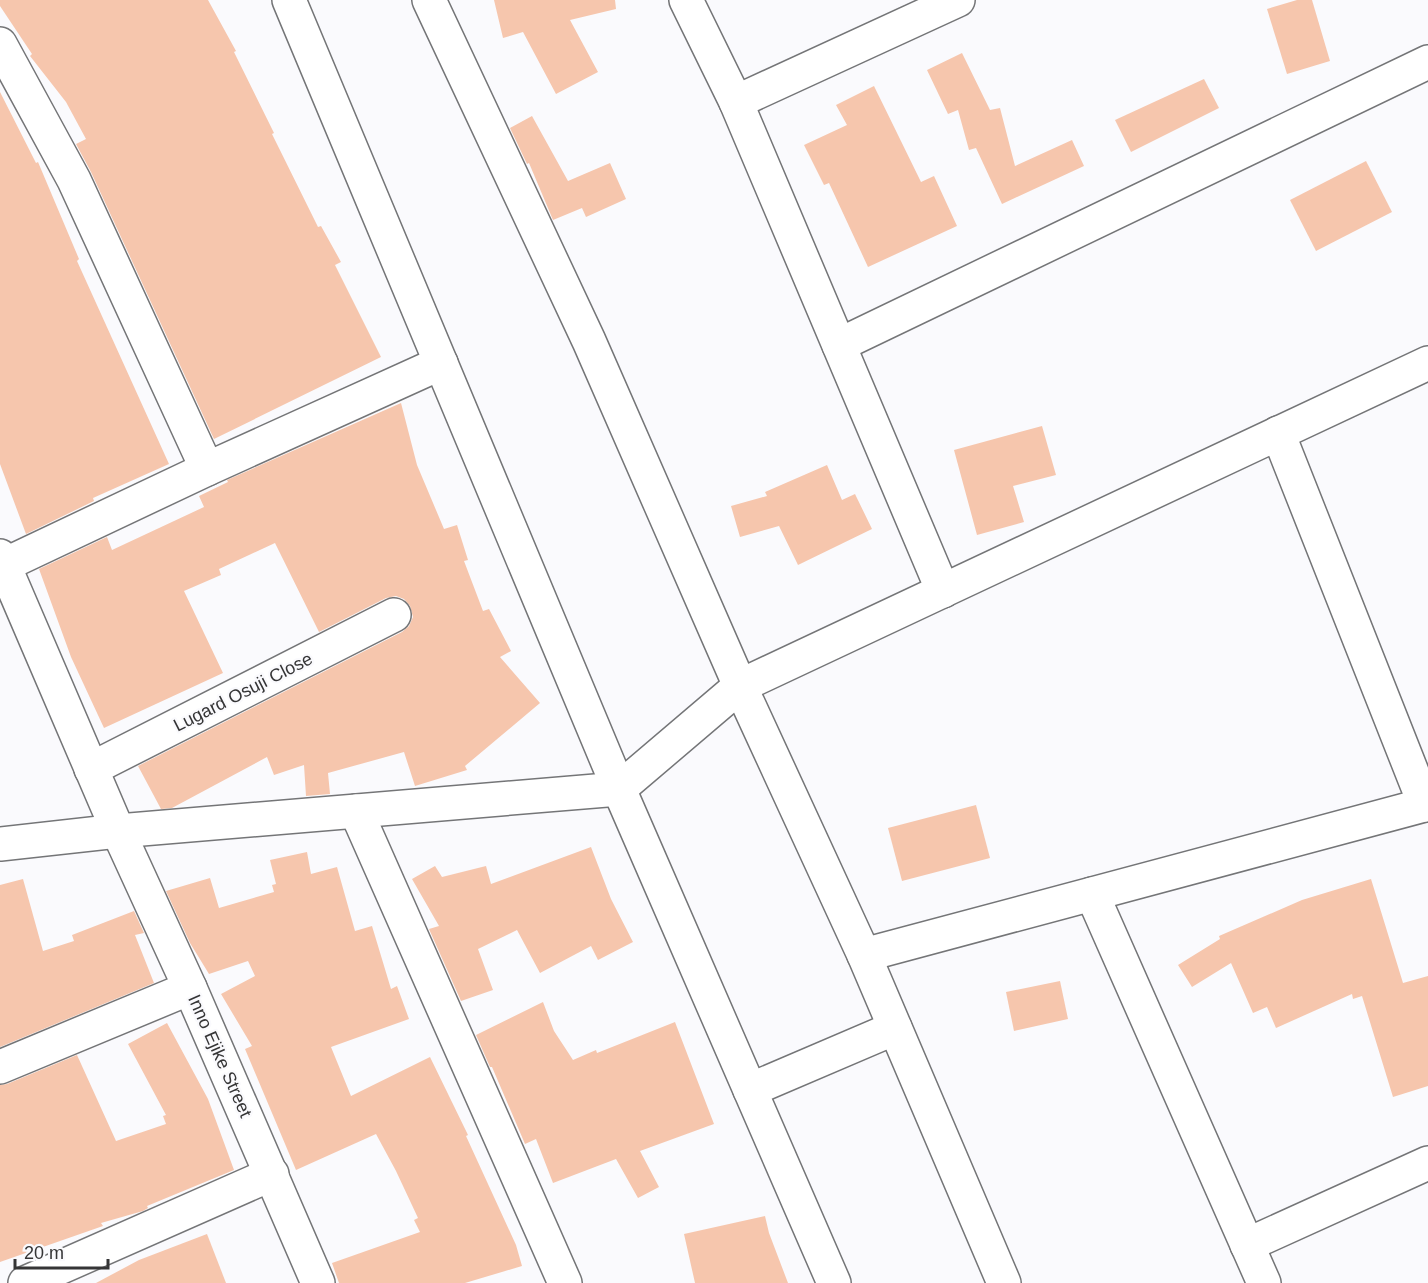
<svg xmlns="http://www.w3.org/2000/svg" width="1428" height="1283" font-family="Helvetica,sans-serif">
  <style>
    .building { fill: #f6c6ad }
    .lines { fill: none; stroke-linecap: round; stroke-linejoin: round }
    .minor-casing { stroke: #747577; stroke-width: 36 }
    .minor { stroke: #fff; stroke-width: 33 }
    .labels { text-anchor: middle; dominant-baseline: central; stroke-width: 4.5; stroke-linejoin: round; paint-order: stroke }
    .street-label { font-size: 18px; fill: #353536; stroke: #fafafd }
  </style>
  <rect width="100%" height="100%" fill="#fafafd"/>
  <g class="building">
    <polygon points="0,0 208,0 236,51 234,52 274,133 272,134 318,227 321,226 341,262 335,265 381,357 214,439 91,172 76,144 86,139 66,102 30,56 32,54 0,6"/>
    <polygon points="494,0 615,0 616,9 570,20 598,72 556,94 523,32 503,38"/>
    <polygon points="1297,0 1312,0 1330,61 1287,74 1267,9"/>
    <polygon points="962,53 990,110 1000,108 1015,166 1072,140 1084,166 1002,204 976,148 969,150 958,110 948,114 927,70"/>
    <polygon points="1204,79 1219,108 1131,152 1115,120"/>
    <polygon points="874,86 921,182 934,176 957,226 868,267 829,183 824,185 804,145 847,125 836,105"/>
    <polygon points="0,92 36,163 38,162 79,259 77,261 169,464 93,498 94,501 26,534 0,464"/>
    <polygon points="532,116 568,181 610,163 626,199 586,217 582,208 553,220 529,163 527,164 510,128"/>
    <polygon points="1366,161 1392,212 1316,251 1290,200"/>
    <polygon points="401,403 417,465 444,529 457,525 468,560 464,561 483,611 489,609 511,651 500,657 540,703 465,766 467,770 415,786 404,752 328,773 330,794 306,796 304,765 274,775 267,757 172,808 161,809 138,766 402,632 409,626 413,617 410,606 404,599 396,596 386,598 319,632 275,543 219,569 221,575 184,591 223,673 104,728 71,657 39,569 107,537 112,550 204,507 199,496 228,482 227,480"/>
    <polygon points="1042,426 1056,475 1013,486 1024,522 977,535 954,450"/>
    <polygon points="827,465 842,500 855,494 872,529 798,565 779,526 740,537 731,506 767,496 765,492"/>
    <polygon points="976,805 990,858 902,881 888,828"/>
    <polygon points="591,847 611,899 633,942 598,960 591,946 540,973 517,930 478,949 493,990 461,1001 429,929 439,926 412,879 435,866 442,877 486,866 491,884"/>
    <polygon points="307,852 311,874 337,867 355,931 372,926 391,989 397,986 409,1019 331,1047 351,1096 430,1057 468,1135 466,1136 516,1245 522,1266 465,1283 339,1283 332,1263 420,1232 414,1220 418,1218 396,1171 376,1134 296,1170 245,1049 252,1046 221,994 255,976 248,961 209,974 190,943 166,891 210,878 219,908 274,892 272,885 276,884 270,860"/>
    <polygon points="23,879 43,951 74,941 72,935 134,911 144,933 135,935 154,983 0,1047 0,885"/>
    <polygon points="1371,879 1403,983 1428,976 1428,1086 1393,1097 1362,996 1353,999 1352,994 1276,1028 1267,1007 1253,1013 1231,963 1192,987 1178,965 1220,939 1219,936 1302,900"/>
    <polygon points="1060,981 1068,1019 1014,1031 1006,992"/>
    <polygon points="543,1002 554,1031 573,1060 596,1050 597,1053 675,1022 714,1124 640,1151 659,1187 638,1198 616,1159 553,1183 536,1139 525,1144 492,1067 490,1067 476,1035"/>
    <polygon points="167,1023 208,1099 234,1170 147,1206 148,1208 143,1211 101,1223 103,1226 0,1262 0,1085 7,1084 77,1055 116,1141 166,1124 163,1116 166,1115 128,1044"/>
    <polygon points="765,1216 769,1233 788,1283 695,1283 684,1234"/>
    <polygon points="207,1234 226,1283 96,1283 139,1260"/>
  </g>
  <g class="lines">
    <defs>
      <g id="minor">
        <polyline points="289,0 619,789 834,1283"/>
        <polyline points="429,0 589,341 740,686 864,955 1004,1283"/>
        <polyline points="686,0 736,102 943,591"/>
        <polyline points="0,44 74,180 207,469"/>
        <polyline points="736,102 958,0"/>
        <polyline points="839,345 1428,62"/>
        <polyline points="1278,433 1425,805"/>
        <polyline points="0,556 118,831 190,988 318,1283"/>
        <polyline points="4,565 207,469 441,363"/>
        <polyline points="91,769 394,615"/>
        <polyline points="356,811 565,1283"/>
        <polyline points="0,844 118,831 619,789 740,686 1428,363"/>
        <polyline points="1092,894 1264,1283"/>
        <polyline points="864,955 1428,804"/>
        <polyline points="0,1067 190,988"/>
        <polyline points="750,1090 895,1028"/>
        <polyline points="1247,1245 1428,1163"/>
        <polyline points="25,1283 272,1174"/>
      </g>
    </defs>
    <use href="#minor" class="minor-casing"/>
    <use href="#minor" class="minor"/>
  </g>
  <g class="labels">
    <g class="street-label">
      <text transform="translate(243 692) rotate(-27)">Lugard Osuji Close</text>
      <text transform="translate(220 1056) rotate(66)">Inno Ejike Street</text>
    </g>
  </g>
  <path d="M15 1259v9h93v-9" fill="none" stroke="#353536" stroke-width="3"/>
  <text x="24" y="1259" font-size="18" fill="#353536" stroke="#fafafd" stroke-width="4.5" paint-order="stroke">20 m</text>
</svg>
